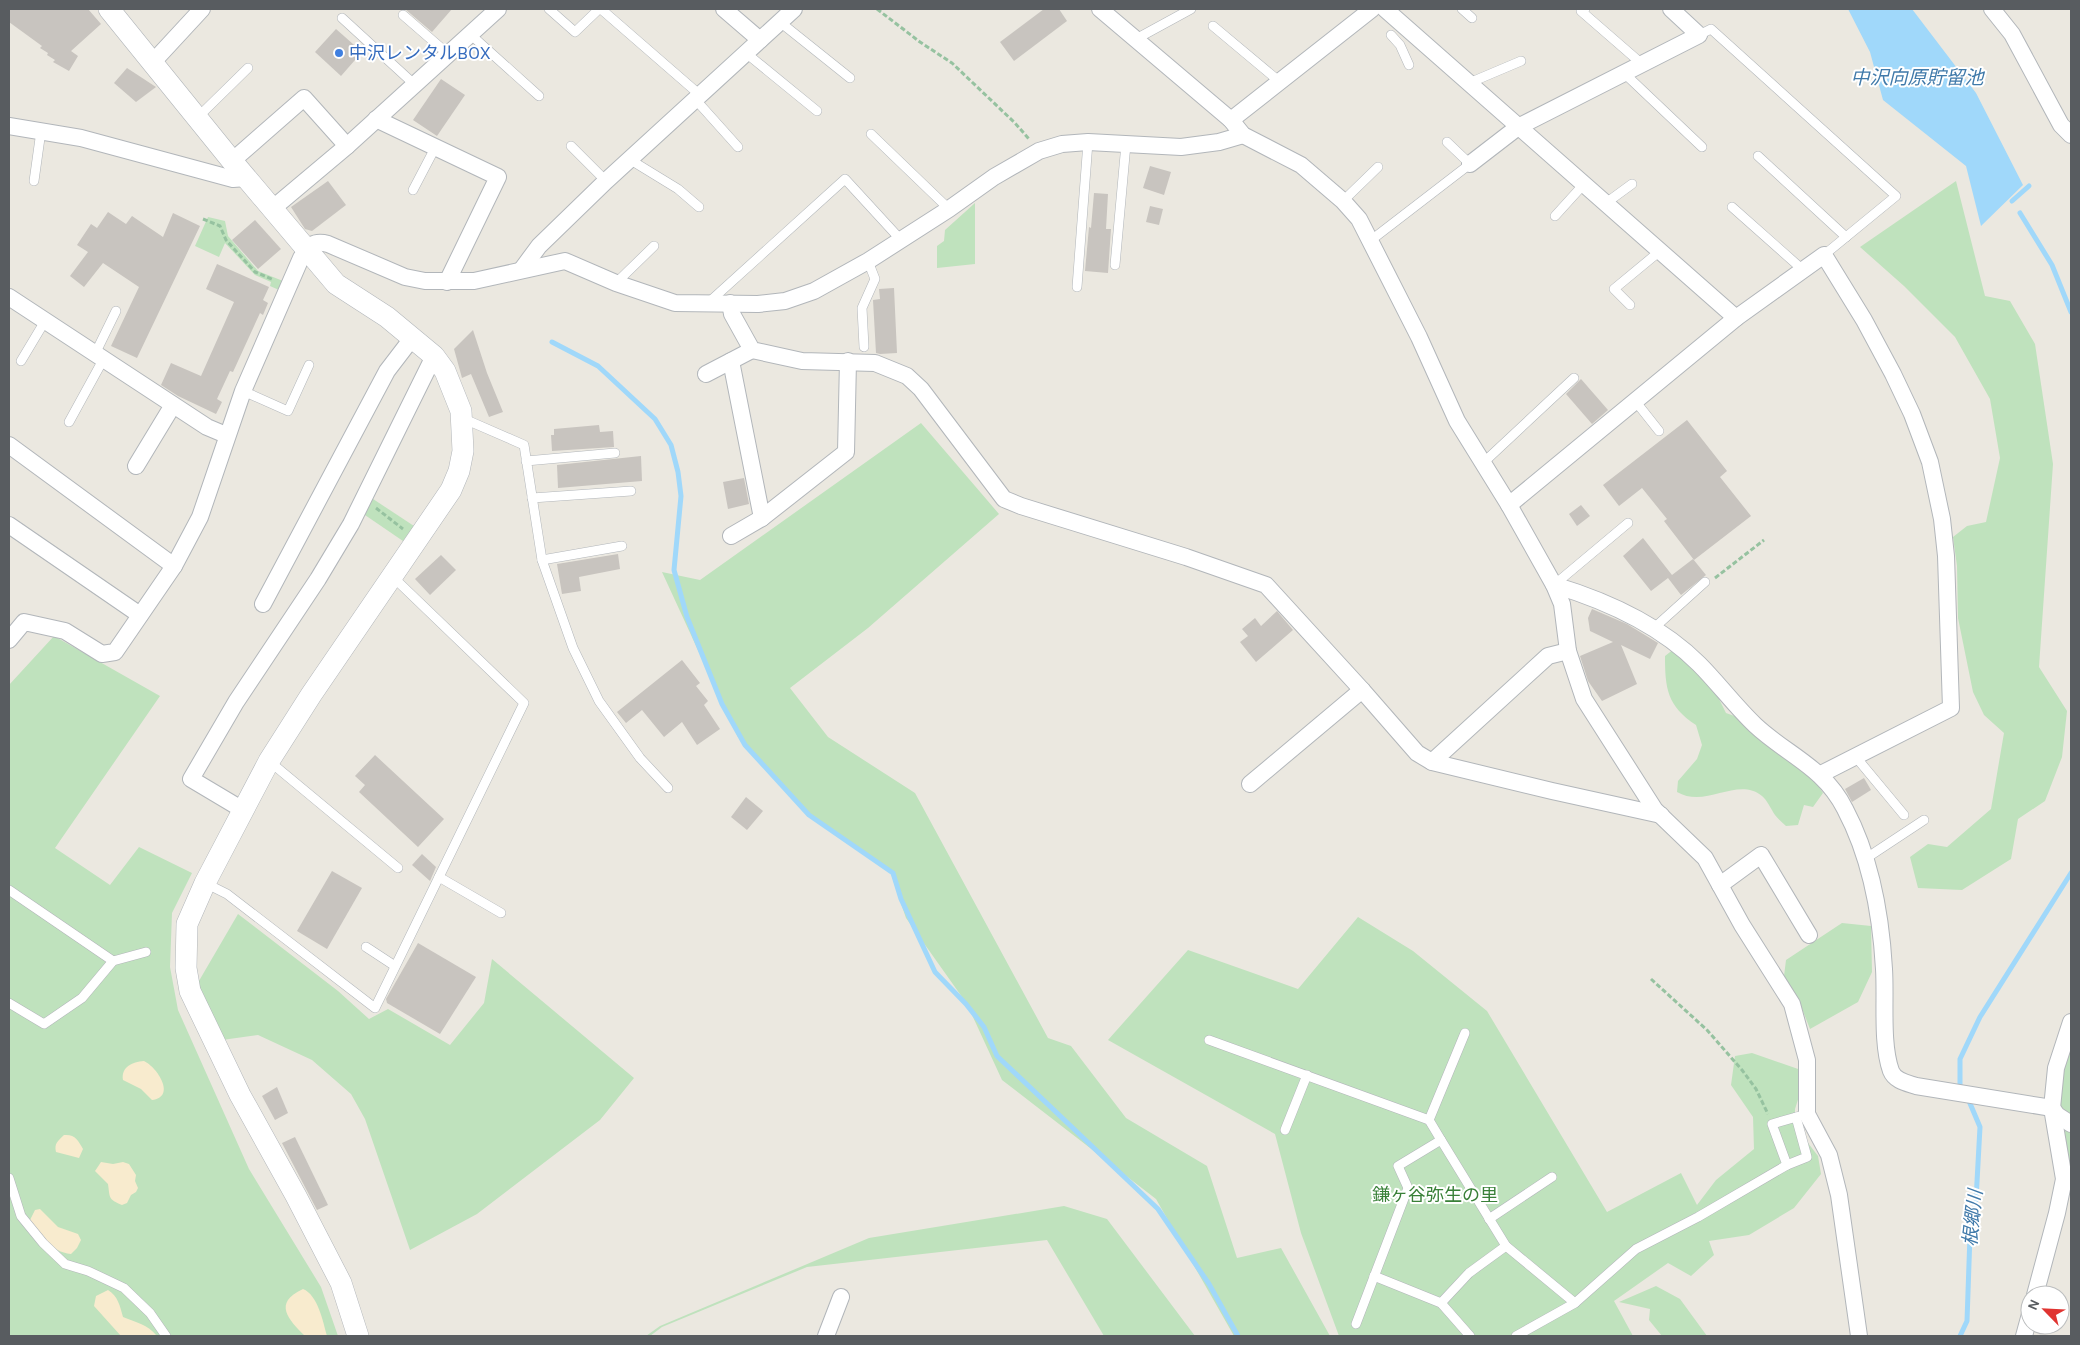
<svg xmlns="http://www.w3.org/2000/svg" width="2080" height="1345" font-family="Karla,'Noto Sans JP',sans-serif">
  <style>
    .green { fill: #bfe2bd }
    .sand { fill: #f8ebce }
    .water { fill: #a0d8fa }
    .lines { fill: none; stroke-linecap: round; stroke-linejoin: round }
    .stream { stroke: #a0d8fa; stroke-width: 5 }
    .building { fill: #c8c4bf }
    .service-casing { stroke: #b2b6ba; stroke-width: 10 }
    .minor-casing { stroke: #b2b6ba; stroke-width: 18 }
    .tertiary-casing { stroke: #b2b6ba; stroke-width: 22 }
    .path { stroke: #96c2a0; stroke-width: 3; stroke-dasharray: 5 2.5; stroke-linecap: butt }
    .service { stroke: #fff; stroke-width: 9 }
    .minor { stroke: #fff; stroke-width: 16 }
    .tertiary { stroke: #fff; stroke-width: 21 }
    .shop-dot { fill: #3f7fe0; stroke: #fff; stroke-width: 2 }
    .labels { text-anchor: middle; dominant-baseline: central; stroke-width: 4; stroke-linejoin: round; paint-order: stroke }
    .shop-label { font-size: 18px; fill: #366cbe; stroke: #fff; text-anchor: start }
    .park-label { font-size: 18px; fill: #398038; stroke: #fff }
    .water-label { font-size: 19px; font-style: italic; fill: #407aaa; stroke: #fff }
  </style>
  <rect width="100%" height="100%" fill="#ebe8e0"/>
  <g class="green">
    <polygon points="1956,181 1985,296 2010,301 2035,344 2053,464 2039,667 2067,711 2062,757 2045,801 2018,819 2011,859 1962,890 1918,888 1910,857 1928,844 1947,847 1991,809 2004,733 1984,715 1973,692 1958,618 1957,566 1953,537 1967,526 1986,522 2000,458 1990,399 1955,337 1904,286 1860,247"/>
    <polygon points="975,203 975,264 937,268 937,246 944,241 945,230"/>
    <polygon points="208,217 225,221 228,236 258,271 283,281 279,290 270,286 271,282 255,275 225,243 219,257 195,246"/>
    <polygon points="921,423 999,514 868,628 790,688 828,737 915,793 1048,1038 1071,1046 1126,1118 1207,1166 1237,1258 1281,1248 1330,1336 1234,1336 1156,1199 1002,1080 967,1004 906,918 890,871 807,815 738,737 662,572 700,580"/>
    <polygon points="370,497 414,526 403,541 362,513"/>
    <polygon points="54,636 160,696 55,848 110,885 139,847 192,873 172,913 170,967 178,1010 249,1169 321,1287 338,1336 9,1336 9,685"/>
    <path d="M1674,649L1715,691L1726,713L1740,718L1812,776L1823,793L1813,807L1804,805L1798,825L1786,826C1782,822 1778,819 1775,815C1771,809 1767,800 1762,796C1737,776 1706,809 1677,792L1678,781L1697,759L1702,745L1696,725C1667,706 1665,688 1665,656Z"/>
    <polygon points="238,914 338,991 369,1019 388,1009 450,1045 484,1003 492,959 634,1078 600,1120 477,1214 410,1250 365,1119 351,1094 312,1060 258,1035 222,1040 196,986"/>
    <polygon points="1358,917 1413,951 1487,1011 1607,1212 1681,1173 1697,1205 1716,1180 1754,1149 1753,1117 1731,1085 1735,1056 1752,1053 1801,1070 1803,1084 1795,1109 1795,1126 1818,1156 1821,1174 1794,1208 1749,1235 1709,1241 1714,1255 1691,1276 1668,1263 1614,1301 1633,1336 1339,1336 1301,1233 1275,1134 1108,1040 1188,950 1298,989"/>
    <polygon points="1842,923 1871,926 1872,972 1858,1002 1810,1029 1799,1001 1784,976 1786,960"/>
    <polygon points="2071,1039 2071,1196 2058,1106 2061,1071"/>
    <polygon points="1064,1206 1107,1219 1195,1336 1104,1336 1047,1240 807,1267 662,1327 650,1336 646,1336 660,1326 869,1238"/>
    <polygon points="1656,1286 1680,1299 1707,1336 1662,1336 1649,1320 1650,1309 1619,1302"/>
  </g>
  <g class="sand">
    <path d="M144,1061C157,1067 177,1097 152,1100L141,1089L123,1080C121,1067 132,1062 144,1061Z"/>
    <path d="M64,1135C75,1134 78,1140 83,1149L79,1158L56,1152C54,1143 58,1141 64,1135Z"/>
    <path d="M101,1162L113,1164L123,1162L129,1164L136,1175L135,1181L138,1188L136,1192L131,1195L127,1203L122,1205C108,1199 110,1198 108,1184L95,1171Z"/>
    <path d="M40,1209L58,1227L78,1234L81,1240L77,1248L71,1254C51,1252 41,1235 30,1220L35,1210Z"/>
    <path d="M303,1289C318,1295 323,1322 327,1336H305C289,1320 272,1303 303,1289Z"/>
    <path d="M108,1290C118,1296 120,1306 123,1317C137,1323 147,1324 157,1336H121L94,1306L96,1296Z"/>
  </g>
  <polygon class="water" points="1848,9 1912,9 1976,93 2023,185 1981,226 1966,166 1883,100 1870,52"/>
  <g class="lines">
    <g class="stream">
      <polyline points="2012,201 2029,186"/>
      <polyline points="2020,213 2052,265 2071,312"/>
      <polyline points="552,342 598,366 655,419 671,445 678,472 681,496 674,570 687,617 722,704 745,745 809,815 893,873 901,899 935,972 966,1004 984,1027 997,1056 1158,1209 1209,1284 1238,1336"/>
      <polyline points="1960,1088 1960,1059 1980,1017 2071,873"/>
      <polyline points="1960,1336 1967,1321 1970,1235 1976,1200 1980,1127 1969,1101"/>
    </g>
  </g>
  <g class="building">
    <polygon points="9,9 88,9 101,24 71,51 78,56 69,71 53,62 55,60 47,55 48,53 40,48 42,46 9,22"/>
    <polygon points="405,9 452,9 432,32"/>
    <polygon points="1044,9 1059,9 1067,21 1014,61 1000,42"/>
    <polygon points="336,29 362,52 341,76 315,52"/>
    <polygon points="127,68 156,87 136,102 114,83"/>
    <polygon points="441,79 465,95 437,136 413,120"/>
    <polygon points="1150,166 1171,172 1164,195 1143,188"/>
    <polygon points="328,181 346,205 312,231 305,229 291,207"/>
    <polygon points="1094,193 1108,194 1106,229 1111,229 1108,273 1085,271 1089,227 1091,228"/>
    <polygon points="1150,206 1163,209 1159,225 1146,222"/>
    <polygon points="108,212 126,224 132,216 163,237 173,213 200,226 137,358 111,346 139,287 103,263 84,287 70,276 88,252 77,245 91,224 97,228"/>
    <polygon points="255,220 281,249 258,269 232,240"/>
    <polygon points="217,264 269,287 263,300 268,303 263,315 260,313 233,372 230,371 217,399 222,402 216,414 178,396 161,385 171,363 201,376 234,302 206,289"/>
    <polygon points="894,288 897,353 880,354 876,353 873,300 880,299 879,289"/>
    <polygon points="473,330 487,373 503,412 489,417 471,374 462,378 454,349"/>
    <polygon points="1581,379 1608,410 1592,424 1566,394"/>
    <polygon points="1687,420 1727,471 1720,477 1751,516 1694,560 1664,521 1667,519 1642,488 1619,506 1603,485"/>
    <polygon points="599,425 600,432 613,431 614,447 552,451 551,435 554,435 554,429"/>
    <polygon points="641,456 642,481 558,488 557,465"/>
    <polygon points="744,478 749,504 728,509 723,482"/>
    <polygon points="1581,505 1590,516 1577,526 1569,514"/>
    <polygon points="1643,538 1672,575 1693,559 1706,575 1681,595 1668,578 1651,591 1623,556"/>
    <polygon points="618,554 620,569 579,577 581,591 562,594 557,564"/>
    <polygon points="441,555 456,570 430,595 415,579"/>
    <polygon points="1592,609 1627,624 1658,643 1650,659 1621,645 1637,684 1602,701 1588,681 1580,656 1613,642 1590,631 1588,618"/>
    <polygon points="1277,611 1293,630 1256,662 1240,642 1248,636 1242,629 1255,618 1261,626"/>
    <polygon points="682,660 700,683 696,686 708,701 704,705 720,729 697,745 682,722 664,737 642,710 626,723 617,712"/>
    <polygon points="375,755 444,819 418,847 359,792 365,785 355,776"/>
    <polygon points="1864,778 1871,790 1852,802 1845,789"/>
    <polygon points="746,797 763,811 747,830 731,817"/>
    <polygon points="422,854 436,867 430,881 412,865"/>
    <polygon points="332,871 362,888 327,949 297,931"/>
    <polygon points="418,943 476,977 440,1034 387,1003 386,999"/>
    <polygon points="277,1087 288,1113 275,1120 262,1096"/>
    <polygon points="295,1137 328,1205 317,1210 282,1143"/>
  </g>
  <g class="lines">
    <defs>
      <g id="service">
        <polyline points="549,9 575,32 599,9"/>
        <polyline points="601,9 700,95"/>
        <polyline points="1462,9 1472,18"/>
        <polyline points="1585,9 1581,11 1642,64"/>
        <polyline points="403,15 448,54"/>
        <polyline points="342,18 414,84"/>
        <polyline points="780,22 850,78"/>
        <polyline points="1213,26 1280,82"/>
        <polyline points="470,34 539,96"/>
        <polyline points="1391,35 1400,45 1409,65"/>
        <polyline points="1699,35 1711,29 1896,196 1824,255"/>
        <polyline points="1136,39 1191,9"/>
        <polyline points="746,53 817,111"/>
        <polyline points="1624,73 1702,147"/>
        <polyline points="1469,83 1521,61"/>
        <polyline points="695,99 738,147"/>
        <polyline points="197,118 248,68"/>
        <polyline points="871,134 949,209"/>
        <polyline points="571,146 606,181"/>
        <polyline points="1758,156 1846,237"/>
        <polyline points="629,159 678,189 699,207"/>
        <polyline points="34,181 41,131"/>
        <polyline points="413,190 435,148"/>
        <polyline points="1343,201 1378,167"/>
        <polyline points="1606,203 1632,184"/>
        <polyline points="1732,207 1803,270"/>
        <polyline points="1555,216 1584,184"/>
        <polyline points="1370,241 1470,164 1447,142"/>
        <polyline points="1115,265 1126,144"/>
        <polyline points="616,283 654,246"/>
        <polyline points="1077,287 1088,142"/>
        <polyline points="708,303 845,179 901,240"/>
        <polyline points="1630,305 1614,289 1660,251"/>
        <polyline points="864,347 862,308 875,279 868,261"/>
        <polyline points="95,354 116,311"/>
        <polyline points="21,361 45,321"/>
        <polyline points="243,391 288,411 309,365"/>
        <polyline points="1636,402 1659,431"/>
        <polyline points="462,418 524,445 542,560 573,648 599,701 640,758 668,788"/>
        <polyline points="69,422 103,360"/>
        <polyline points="526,461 615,453"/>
        <polyline points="1483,463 1574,378"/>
        <polyline points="532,498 631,491"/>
        <polyline points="542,560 622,546"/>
        <polyline points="1554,585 1628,523"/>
        <polyline points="1654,628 1705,582"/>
        <polyline points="1855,756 1904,815"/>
        <polyline points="269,761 398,868"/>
        <polyline points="1865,859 1924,820"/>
        <polyline points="439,877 501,913"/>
        <polyline points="205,883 227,894 375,1008 524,703 393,577"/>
        <polyline points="9,890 113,961"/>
        <polyline points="366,947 395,966"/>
        <polyline points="9,1003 44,1024 82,998 113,961 146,952"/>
        <polyline points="1209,1040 1429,1120"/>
        <polyline points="1285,1130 1307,1075"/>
        <polyline points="1441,1140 1429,1120 1465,1033"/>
        <polyline points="1787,1165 1807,1157 1796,1117"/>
        <polyline points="9,1178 21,1216 43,1243 65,1264 88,1271 124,1288 150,1313 166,1336"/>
        <polyline points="1489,1219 1552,1177"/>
        <polyline points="1374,1276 1441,1303 1470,1336"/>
        <polyline points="1441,1303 1469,1273 1506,1246"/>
        <polyline points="1356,1324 1408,1188 1398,1166 1441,1140 1506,1246 1575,1303"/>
        <polyline points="1516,1336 1575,1303 1636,1249 1698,1217 1787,1165 1772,1124 1807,1114"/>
      </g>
      <g id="minor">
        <polyline points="724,9 760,40"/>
        <polyline points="1100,9 1231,120 1243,135 1301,165 1343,201 1359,219 1419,337 1457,421 1509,505 1554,585 1562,604 1568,651 1584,699 1655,810 1705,858 1742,925 1792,1004 1807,1060 1807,1114 1829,1155 1839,1195 1859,1336"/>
        <polyline points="1385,9 1736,318"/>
        <polyline points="1992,9 2012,34 2061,125 2071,135"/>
        <polyline points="153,62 202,9"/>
        <polyline points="376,119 498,177 447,282"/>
        <polyline points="1231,120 1372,9"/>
        <polyline points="9,126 81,138 233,179 246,178"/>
        <polyline points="232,161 304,98 347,146"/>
        <polyline points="1470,164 1518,127 1699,35 1671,9"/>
        <polyline points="272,209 347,146 498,9"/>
        <polyline points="522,269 539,246 606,181 794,9"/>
        <polyline points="9,297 207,427 226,435"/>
        <polyline points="730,303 732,314 752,350 802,361 875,363 907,376 921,389 1004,499 1021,506 1186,557 1266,585 1362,690 1417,753 1432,762 1552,791 1661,815"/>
        <polyline points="731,361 762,518"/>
        <polyline points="706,374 752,350"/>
        <polyline points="9,445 174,566"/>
        <polyline points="136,466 173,405"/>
        <polyline points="1509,505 1736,318 1824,255 1864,320 1893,374 1912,414 1930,462 1942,519 1946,556 1951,708 1821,774"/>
        <polyline points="9,525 140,615"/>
        <polyline points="731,536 762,518 846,452 848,361"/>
        <path d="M1554,585C1607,601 1659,624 1699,664C1718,683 1735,706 1755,725C1787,755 1824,767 1845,809C1871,858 1881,915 1884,969C1886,999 1881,1043 1891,1071C1895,1081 1907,1083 1916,1086L2052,1108L2057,1115L2071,1124"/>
        <polyline points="263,604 387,371 413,337"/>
        <path d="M9,640L24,622L65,631L102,654L115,652L174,566L200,517L243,391L301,258C309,246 313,240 328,244L405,277L425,281H474L565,261L616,283L675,303L758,304L785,301L814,291L868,261L949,209L994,177L1039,151L1062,144L1088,142L1181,147L1219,142L1243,135"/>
        <polyline points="1432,762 1548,656 1568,651"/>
        <polyline points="1250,784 1362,690"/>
        <polyline points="243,810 191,779 236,702 318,579 351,524 434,356"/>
        <polyline points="1720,885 1761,855 1809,935"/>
        <polyline points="2035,1295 2057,1213 2064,1179 2052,1108 2056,1068 2071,1022"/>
        <polyline points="826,1336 841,1297"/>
        <polyline points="2024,1336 2030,1314"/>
      </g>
      <polyline id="tertiary" points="109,9 232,161 336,284 387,317 434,356 445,371 461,411 463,451 459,471 451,490 311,695 269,761 205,883 187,924 186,968 190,991 240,1095 296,1196 341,1283 358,1336"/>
    </defs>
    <use href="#service" class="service-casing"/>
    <use href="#minor" class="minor-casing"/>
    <use href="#tertiary" class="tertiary-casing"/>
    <g class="path">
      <polyline points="877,9 920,42 952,63 1015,123 1029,139"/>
      <polyline points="203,219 220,226 226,240 255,272 274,280"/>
      <polyline points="376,508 403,529"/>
      <polyline points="1715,578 1764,540"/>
      <polyline points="1651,979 1707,1030 1742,1070 1756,1089 1768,1114"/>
    </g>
    <use href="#service" class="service"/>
    <use href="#minor" class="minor"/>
    <use href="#tertiary" class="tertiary"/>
  </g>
  <circle class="shop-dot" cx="339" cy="53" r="5"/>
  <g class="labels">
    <g class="shop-label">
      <text x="349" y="53">中沢レンタルBOX</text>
    </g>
    <g class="park-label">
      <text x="1435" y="1195">鎌ヶ谷弥生の里</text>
    </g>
    <g class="water-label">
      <text x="1917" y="78">中沢向原貯留池</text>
      <text transform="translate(1973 1218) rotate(-84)">根郷川</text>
    </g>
  </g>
  <rect width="2080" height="1345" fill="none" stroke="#585c60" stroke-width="20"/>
  <g transform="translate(2045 1310) rotate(294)"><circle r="24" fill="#ffffff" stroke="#bcbebf"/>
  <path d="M0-4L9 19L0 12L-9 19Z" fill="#e03431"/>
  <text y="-8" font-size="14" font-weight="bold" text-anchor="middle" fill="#585c60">N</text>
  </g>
</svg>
